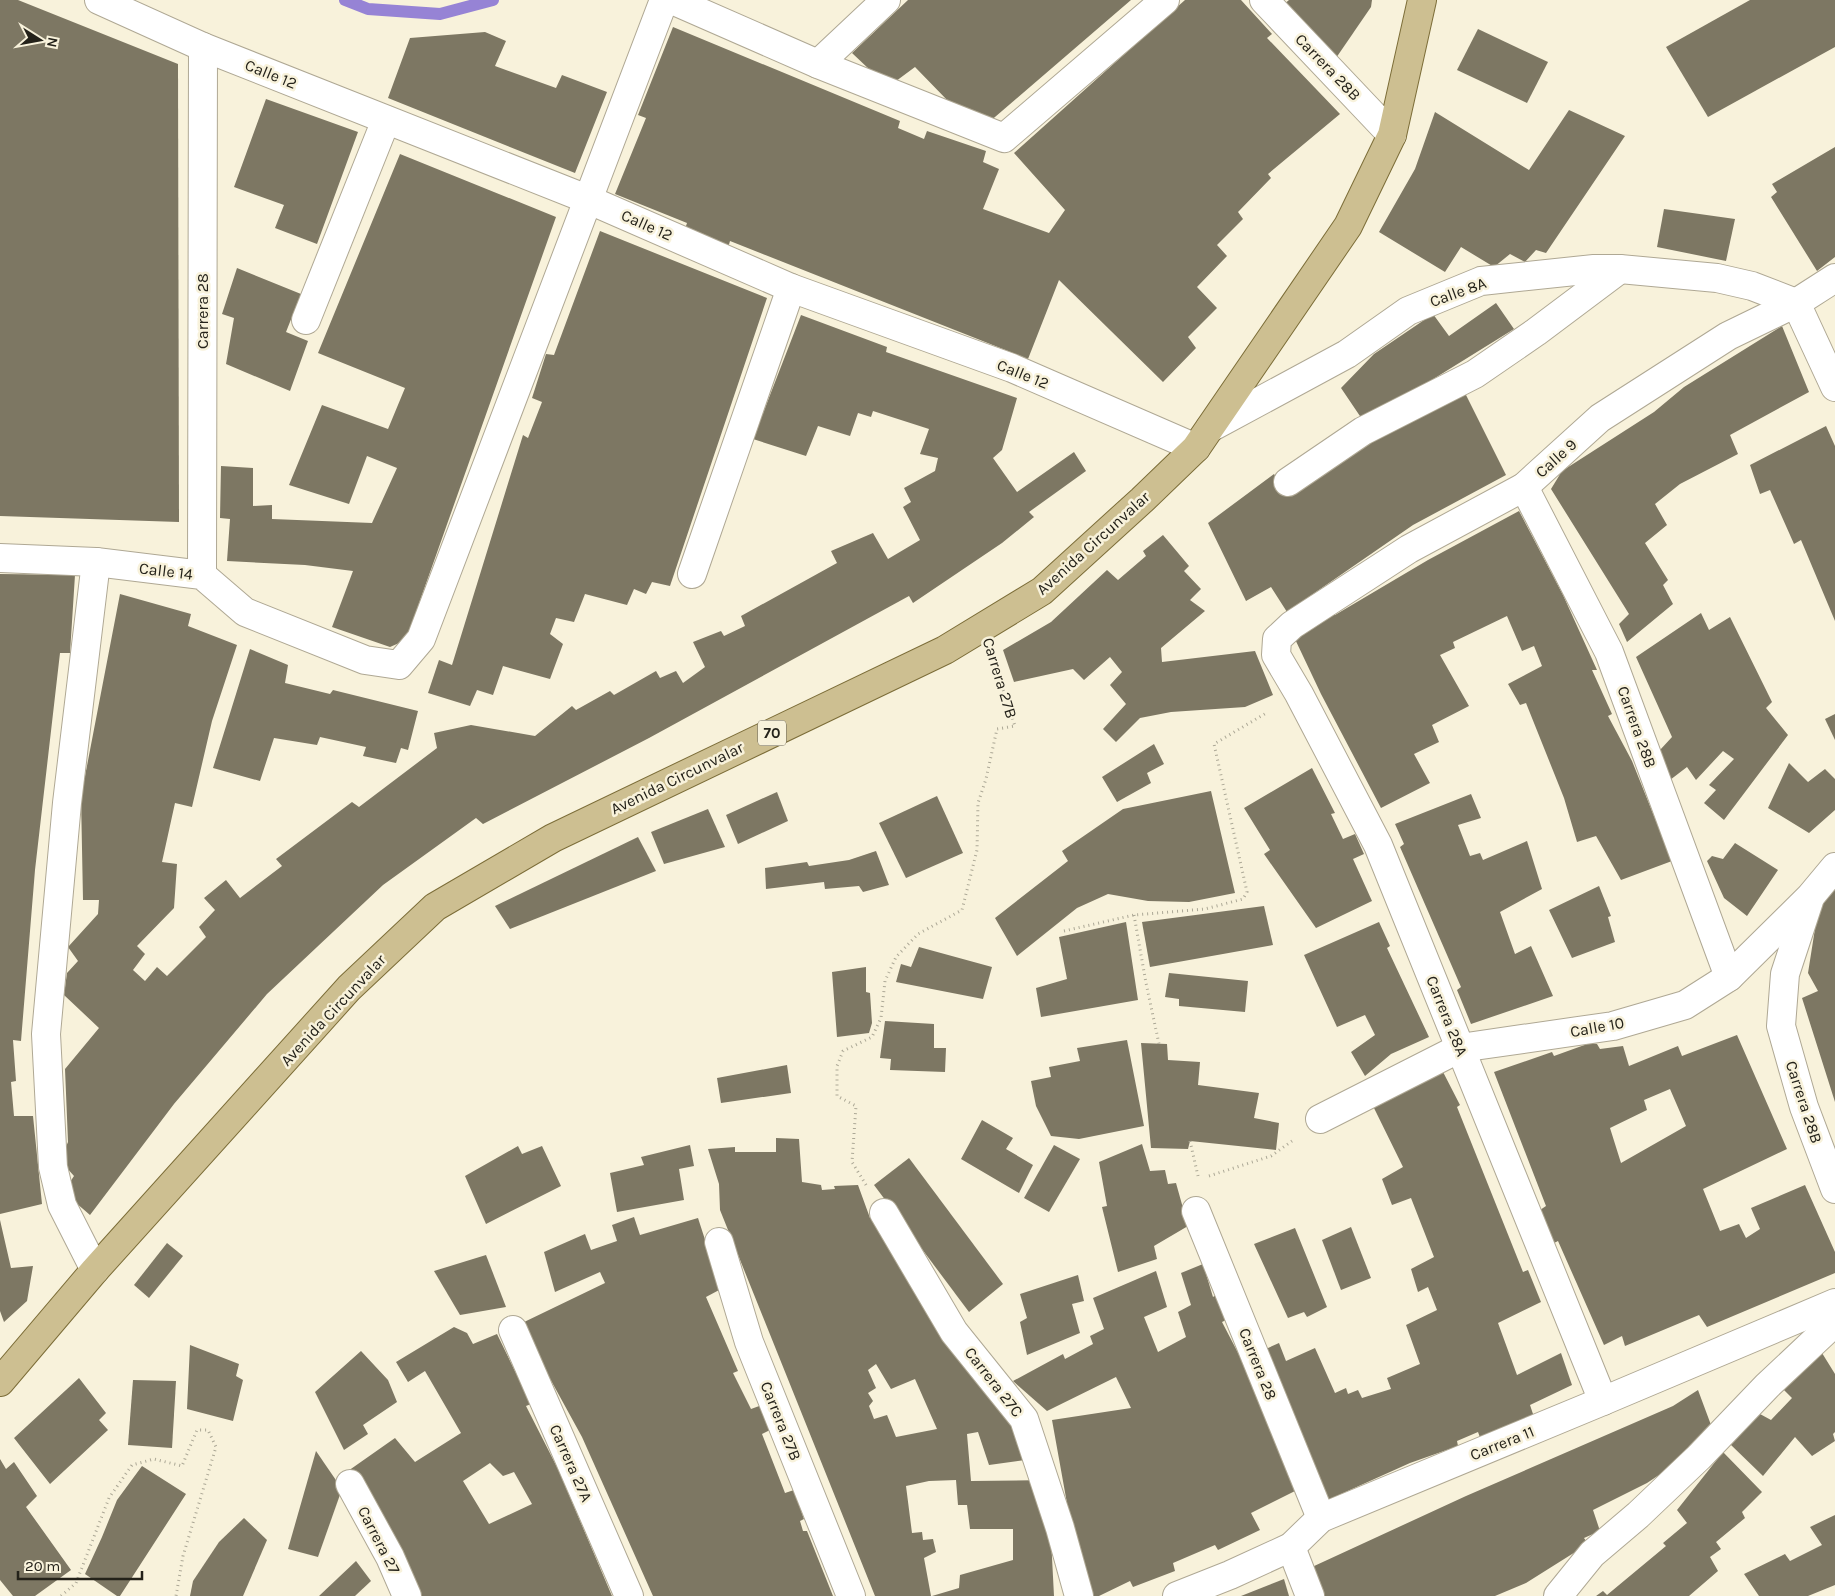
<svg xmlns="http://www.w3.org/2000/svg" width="1835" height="1596" font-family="Karla,sans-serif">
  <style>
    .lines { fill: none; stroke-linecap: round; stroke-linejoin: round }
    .stream { stroke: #9683d5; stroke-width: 12 }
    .building { fill: #7d7763; fill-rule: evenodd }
    .minor-casing { stroke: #afa894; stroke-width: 30 }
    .primary-casing { stroke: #7c6d38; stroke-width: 30 }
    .path { stroke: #aca896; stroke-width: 3; stroke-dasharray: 1 4; stroke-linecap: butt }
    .minor { stroke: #fff; stroke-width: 28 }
    .primary { stroke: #cdbf91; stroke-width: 28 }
    .labels { text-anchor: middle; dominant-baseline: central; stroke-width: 5; stroke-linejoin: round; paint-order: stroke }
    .shield { fill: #f8f2db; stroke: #646054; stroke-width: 1 }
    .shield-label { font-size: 15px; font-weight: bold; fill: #24221a }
    .street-label { font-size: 16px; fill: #24221a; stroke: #f8f2db }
  </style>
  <rect width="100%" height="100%" fill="#f8f2db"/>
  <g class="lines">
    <polyline class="stream" points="345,0 368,9 440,14 493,0"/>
  </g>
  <g class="building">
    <polygon points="0,0 18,0 178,64 179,522 0,516"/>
    <polygon points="908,0 1131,0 988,123 949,102 915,67 888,87 852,53"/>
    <polygon points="1185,0 1241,0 1272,34 1267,38 1340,114 1268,174 1271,178 1238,212 1243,219 1217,245 1227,256 1197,287 1217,308 1188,337 1196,348 1163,382 1059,280 1028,359 730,241 728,248 685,229 687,223 615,194 646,118 638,115 673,27 900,121 898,128 924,139 927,131 986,151 983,162 999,169 983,209 1049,233 1065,210 1014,153"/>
    <polygon points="1289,0 1372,0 1371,7 1336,58 1283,5"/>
    <polygon points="1750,0 1835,0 1835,47 1708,117 1666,47"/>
    <polygon points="1478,29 1548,62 1527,103 1457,70"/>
    <polygon points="485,32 506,41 495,66 556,88 562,75 607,92 575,173 388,98 410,38"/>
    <polygon points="266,99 358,132 317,244 275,228 284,205 234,187"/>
    <polygon points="1569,110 1625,136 1546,253 1536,250 1525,262 1510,254 1494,267 1461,247 1445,272 1379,232 1415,169 1435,112 1529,170"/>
    <polygon points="1835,147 1835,257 1817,271 1771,197 1777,192 1772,184"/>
    <polygon points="400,154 556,217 406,640 390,647 332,627 353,571 305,565 227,561 230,519 220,518 221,466 253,468 253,506 272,505 272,519 372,523 397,468 367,456 349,504 289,485 322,405 388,429 405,388 318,353"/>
    <polygon points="1664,209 1735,219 1726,261 1657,247"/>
    <polygon points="600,231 767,298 670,586 652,582 646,594 634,589 627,605 585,594 574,622 556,618 550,634 563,644 550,679 503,666 493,695 477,690 470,706 428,693 439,660 452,665 523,435 528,438 542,402 532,398 546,354 554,355"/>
    <polygon points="237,268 301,294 286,332 308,341 290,391 226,364 234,318 222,314"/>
    <polygon points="1496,303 1514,329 1364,422 1341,388 1374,354 1433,314 1449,336"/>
    <polygon points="801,315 887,347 886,352 1017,398 1002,450 993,458 1017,492 1074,452 1086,471 1029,512 1034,517 1002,543 913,603 909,596 649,738 483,824 476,818 383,885 267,994 174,1104 90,1215 68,1196 70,1182 74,1176 66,1167 65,1149 68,1142 65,1069 99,1028 64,995 67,973 78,961 68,947 98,914 99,900 83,900 81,797 120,594 191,614 188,626 237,645 212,721 192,807 175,803 162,862 177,864 174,908 137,946 145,954 133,970 145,981 157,967 167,976 206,937 199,927 215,910 204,898 226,880 240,898 282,866 276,859 352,802 359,807 437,748 434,733 471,725 535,736 572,706 576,710 610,691 614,695 656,671 660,678 676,671 683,683 705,667 693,642 721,631 724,636 745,626 741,616 837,563 831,551 873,533 888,559 920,540 903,507 911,502 904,488 935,471 938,458 920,454 929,429 873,411 871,417 858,413 850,436 818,426 806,456 753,439"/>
    <polygon points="1782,326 1809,392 1730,435 1738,454 1680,484 1655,504 1667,525 1645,543 1668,580 1663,585 1673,604 1627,642 1619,624 1629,614 1551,489 1562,471 1654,412 1684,387"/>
    <polygon points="1465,393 1506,475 1413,525 1287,612 1271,587 1246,601 1208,523 1274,474 1288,495 1371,440"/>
    <polygon points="1826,426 1835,446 1835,621 1801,540 1794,544 1770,490 1760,494 1750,465"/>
    <polygon points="1519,511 1563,595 1597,670 1592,670 1612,714 1608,716 1632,761 1672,861 1621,880 1596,836 1577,842 1564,798 1526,703 1520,705 1508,684 1542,666 1534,646 1522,651 1507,616 1453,642 1455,648 1440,655 1469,706 1432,725 1439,742 1414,754 1430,783 1381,808 1321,694 1294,637 1332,611 1335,615 1428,560"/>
    <polygon points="1163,535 1189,566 1184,571 1201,589 1190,600 1205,611 1161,648 1162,662 1255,651 1273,695 1245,707 1171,712 1140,718 1116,742 1103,729 1126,704 1110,685 1122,672 1110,657 1084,680 1073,669 1014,682 1003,650 1051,622 1107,570 1118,580 1146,556 1143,551"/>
    <polygon points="0,574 75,575 70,653 60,653 35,870 21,1041 13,1040 16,1081 11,1082 14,1116 33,1116 42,1204 0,1214"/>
    <polygon points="1701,613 1709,630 1730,617 1772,702 1766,708 1788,735 1724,820 1704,803 1716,790 1709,785 1734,759 1723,751 1696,780 1687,767 1670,780 1660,750 1672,737 1636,657"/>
    <polygon points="250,649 288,665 285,683 330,694 333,690 418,711 408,750 401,748 396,763 363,756 366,747 320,737 317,745 274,738 260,781 213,768"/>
    <polygon points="1835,714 1835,740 1825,719"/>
    <polygon points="1154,744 1164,764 1147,773 1151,783 1117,802 1102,777"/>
    <polygon points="1789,763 1808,782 1825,769 1835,779 1835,810 1809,833 1768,808"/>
    <polygon points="1312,768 1335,813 1331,814 1343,839 1355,834 1364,854 1353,859 1372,901 1316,928 1264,854 1270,850 1244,808"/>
    <polygon points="1211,791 1235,893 1189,902 1148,901 1108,894 1077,908 1017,956 995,918 1068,861 1062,851 1123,809"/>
    <polygon points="777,792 788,821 738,844 726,815"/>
    <polygon points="1471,794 1481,818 1458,825 1470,856 1480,853 1483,860 1527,841 1542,889 1500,912 1515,954 1531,946 1553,996 1471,1024 1457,990 1461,987 1400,847 1404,844 1395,824"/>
    <polygon points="937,796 963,853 906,878 879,823"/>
    <polygon points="708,809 725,847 664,864 651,832"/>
    <polygon points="638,837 656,871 510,929 495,906"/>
    <polygon points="1735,843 1778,870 1747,916 1724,898 1707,861 1712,856 1723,859"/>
    <polygon points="876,851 889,885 863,892 859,886 825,889 824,882 766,889 765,868 807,862 809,866 849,860"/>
    <polygon points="1835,875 1835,1102 1802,998 1818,991 1808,973 1820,897"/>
    <polygon points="1599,886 1611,916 1608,917 1615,942 1572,958 1549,910"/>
    <polygon points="1264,906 1273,945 1150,967 1142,922"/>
    <polygon points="1126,922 1138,1000 1041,1017 1036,988 1067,979 1059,937"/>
    <polygon points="1379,922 1390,946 1387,948 1429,1037 1391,1054 1365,1076 1351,1052 1375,1035 1365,1015 1337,1027 1304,955"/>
    <polygon points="919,947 992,967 983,999 896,982 901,964 911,967"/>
    <polygon points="866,967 866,992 870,993 872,1023 869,1033 837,1037 832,972"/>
    <polygon points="1169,973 1248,981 1245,1012 1179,1006 1179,999 1165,997"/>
    <polygon points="885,1021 934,1024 934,1048 946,1048 945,1072 890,1070 891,1059 880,1058"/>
    <path d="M1737,1035L1787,1149L1703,1189L1720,1231L1739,1224L1746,1238L1760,1229L1751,1208L1805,1185L1835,1252V1273L1707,1327L1699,1315L1625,1346L1622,1336L1604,1345L1558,1241L1552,1244L1540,1210L1546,1206L1494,1072L1552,1052L1554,1056L1590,1043L1597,1044L1600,1049L1623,1046L1629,1066L1678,1046L1682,1056ZM1670,1089L1686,1126L1621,1163L1610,1128L1647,1110L1644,1100Z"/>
    <polygon points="1127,1040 1144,1126 1079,1139 1051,1136 1036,1106 1031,1081 1051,1077 1049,1067 1080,1061 1077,1048"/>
    <polygon points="1141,1043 1167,1044 1168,1060 1200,1062 1198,1085 1259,1093 1254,1118 1279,1123 1276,1150 1190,1141 1188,1149 1151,1148"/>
    <polygon points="787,1065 791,1093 721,1103 717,1078"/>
    <polygon points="1442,1070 1460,1105 1457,1107 1523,1272 1528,1270 1541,1302 1498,1323 1517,1375 1561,1353 1572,1385 1530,1405 1534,1417 1482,1443 1478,1432 1457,1441 1458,1446 1410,1463 1321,1503 1259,1352 1279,1343 1286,1361 1315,1348 1335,1393 1346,1388 1348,1394 1358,1390 1362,1398 1391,1389 1387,1378 1420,1364 1406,1325 1437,1310 1428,1287 1418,1292 1411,1269 1434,1257 1411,1198 1392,1205 1382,1179 1403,1167 1373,1106"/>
    <polygon points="982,1120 1013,1138 1006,1149 1033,1165 1019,1193 961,1159"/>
    <path d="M776,1138L799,1139L802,1182L821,1185L822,1190L835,1189L834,1186L858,1185L870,1218L881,1216L1040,1458L989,1465L978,1432L967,1434L971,1481L1048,1480L1054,1596H932L959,1588L960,1575L1013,1560V1529H970L967,1505H958L956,1480L929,1481L906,1486L912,1533L922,1532L923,1540L933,1539L936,1552L924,1558L931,1596H875L720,1210L719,1184L708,1149L735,1147V1152H776ZM876,1364L891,1389L915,1379L937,1429L896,1437L887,1415L874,1419L869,1406L873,1401L868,1393L876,1388L868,1370Z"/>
    <polygon points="1142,1144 1150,1171 1165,1170 1168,1184 1176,1183 1188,1226 1154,1246 1157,1259 1118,1272 1102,1207 1107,1206 1099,1162"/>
    <polygon points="690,1145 694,1166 679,1169 684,1200 617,1212 610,1173 644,1165 641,1157"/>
    <polygon points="1054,1145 1080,1159 1049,1212 1024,1198"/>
    <polygon points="518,1146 522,1154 542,1146 561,1186 486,1224 465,1176"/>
    <polygon points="909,1158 1003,1284 969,1312 874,1185"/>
    <polygon points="634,1217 640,1235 698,1218 721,1289 706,1297 738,1371 733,1373 751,1409 762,1405 772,1429 762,1434 785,1493 794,1490 804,1519 800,1521 803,1531 807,1531 833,1596 653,1596 582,1437 520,1324 605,1283 600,1272 555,1292 544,1252 585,1234 591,1250 617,1241 612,1225"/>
    <polygon points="0,1220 11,1268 33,1266 27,1301 4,1322 0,1311"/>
    <polygon points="1351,1227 1371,1278 1341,1290 1322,1240"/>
    <polygon points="1295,1228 1327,1307 1307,1317 1304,1312 1288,1318 1254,1244"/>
    <polygon points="167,1243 183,1256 149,1298 134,1285"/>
    <polygon points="486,1255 506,1307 460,1315 434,1271"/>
    <polygon points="1203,1264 1213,1297 1217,1294 1226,1320 1222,1322 1262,1399 1295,1491 1251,1513 1260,1530 1218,1550 1215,1545 1173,1563 1175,1571 1133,1587 1130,1581 1099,1596 1090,1596 1070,1520 1052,1420 1131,1408 1116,1377 1047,1411 1013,1381 1063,1354 1065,1359 1093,1344 1090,1336 1104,1329 1093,1298 1156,1271 1167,1307 1144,1317 1158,1352 1186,1337 1178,1312 1191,1305 1181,1273"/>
    <polygon points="1078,1275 1084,1301 1072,1304 1080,1333 1027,1355 1020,1322 1027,1318 1020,1294"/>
    <path d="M454,1327L467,1333L473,1344L497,1334L531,1404L526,1406L558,1469L612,1596H417L368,1497L348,1471L395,1438L415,1462L461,1433L425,1371L408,1382L396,1362ZM490,1463L503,1476L514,1472L532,1504L489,1524L463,1481Z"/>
    <polygon points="190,1345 239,1364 236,1376 243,1380 233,1421 187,1409"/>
    <polygon points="361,1351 388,1380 397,1402 363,1425 368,1434 344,1450 315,1392"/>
    <polygon points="1822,1353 1835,1374 1835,1432 1833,1434 1835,1441 1812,1456 1795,1437 1763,1476 1730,1444 1760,1414 1771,1420 1792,1398 1781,1387"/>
    <polygon points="79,1378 106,1413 99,1420 108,1430 50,1484 14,1438"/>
    <polygon points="133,1380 176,1381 172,1448 128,1445"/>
    <polygon points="1698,1390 1711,1425 1683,1459 1647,1483 1593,1510 1600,1531 1584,1538 1588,1544 1526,1583 1495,1596 1324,1596 1312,1567 1466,1496 1673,1406"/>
    <polygon points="316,1451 342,1489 318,1557 288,1549"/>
    <polygon points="1723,1452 1762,1492 1742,1512 1745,1518 1716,1542 1721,1549 1710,1557 1718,1571 1689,1596 1596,1596 1603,1591 1607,1595 1666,1546 1663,1543 1687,1523 1677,1510"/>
    <polygon points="0,1459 6,1469 14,1462 37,1496 26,1507 71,1570 35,1596 13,1596 0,1580"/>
    <polygon points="142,1466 186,1494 120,1596 117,1596 85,1574 102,1537 117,1500"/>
    <polygon points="1835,1515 1835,1585 1808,1596 1759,1596 1744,1574 1785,1554 1790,1561 1822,1545 1810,1527"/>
    <polygon points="244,1518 267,1540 243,1596 190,1596 193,1581 219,1542"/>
    <polygon points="356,1561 371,1581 355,1596 319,1596"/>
    <polygon points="1284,1579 1289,1596 1241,1596"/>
  </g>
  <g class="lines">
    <defs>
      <g id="minor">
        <polyline points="99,0 203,47 587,199 791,288 1012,368 1196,448"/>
        <polyline points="672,0 818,64 1004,138 1165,0"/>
        <polyline points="1264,0 1392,135"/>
        <polyline points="818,64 886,0"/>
        <polyline points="306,320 386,120"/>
        <polyline points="1210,428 1347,354 1408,311 1481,281 1594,269 1620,269 1717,278 1752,286 1796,303 1835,387"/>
        <polyline points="1288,482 1363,431 1475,374 1536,332 1620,269"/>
        <polyline points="1524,487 1609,652 1729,977"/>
        <polyline points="0,558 96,562 202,575 245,612 365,660 399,665 421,639 664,0"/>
        <polyline points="692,574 791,288"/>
        <polyline points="202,575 203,47"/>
        <polyline points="1809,901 1785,974 1781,1026 1804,1107 1835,1189"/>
        <polyline points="1320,1119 1460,1048 1613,1026 1685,1005 1729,977 1810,897 1835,867"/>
        <polyline points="1196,1211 1321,1518"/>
        <polyline points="884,1213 954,1332 1024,1419 1060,1528 1079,1596"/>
        <polyline points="719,1242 749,1342 851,1596"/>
        <polyline points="95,1270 62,1205 53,1167 46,1034 67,803 96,562"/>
        <polyline points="513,1330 629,1596"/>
        <polyline points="1603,1401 1378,845 1299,694 1276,655 1277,639 1292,625 1409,549 1524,487 1600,418 1728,336 1796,303 1835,278"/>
        <polyline points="350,1484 390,1557 407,1596"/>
        <polyline points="1291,1547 1310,1596"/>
        <polyline points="1177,1596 1230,1575 1291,1547 1321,1518 1603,1401 1835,1303"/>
        <polyline points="1558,1596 1592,1554 1638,1515 1699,1457 1767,1386 1835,1322"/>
      </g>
      <polyline id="primary" points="0,1382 95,1270 349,988 435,907 553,838 945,650 1042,591 1142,500 1196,448 1348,226 1392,135 1422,0"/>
    </defs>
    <use href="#minor" class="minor-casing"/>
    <use href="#primary" class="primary-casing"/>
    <g class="path">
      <polyline points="1134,915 1146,983 1159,1044"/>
      <polyline points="1064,931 1134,915 1205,909 1243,899 1247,892 1214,744 1268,712"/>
      <polyline points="1190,1141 1198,1176"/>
      <polyline points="1209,1176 1271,1156 1292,1141"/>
      <polyline points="866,1185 852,1162 856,1106 837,1096 837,1066 843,1051 872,1037 881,1018 885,981 896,957 918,934 962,910 977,850 978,803 986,779 997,729 1015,726 994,662"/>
      <polyline points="61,1596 76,1583 109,1498 132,1465 154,1459 182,1466 197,1430 208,1430 216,1447 183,1556 176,1596"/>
    </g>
    <use href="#minor" class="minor"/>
    <use href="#primary" class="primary"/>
  </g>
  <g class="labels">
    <rect class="shield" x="758" y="720.5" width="28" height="25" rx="4"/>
    <g class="shield-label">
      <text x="772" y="733">70</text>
    </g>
    <g class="street-label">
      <text transform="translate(1328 67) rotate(46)">Carrera 28B</text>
      <text transform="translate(271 74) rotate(22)">Calle 12</text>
      <text transform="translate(647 225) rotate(24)">Calle 12</text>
      <text transform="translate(1458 292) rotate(-20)">Calle 8A</text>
      <text transform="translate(202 311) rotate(-90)">Carrera 28</text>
      <text transform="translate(1023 374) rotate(22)">Calle 12</text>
      <text transform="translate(1556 458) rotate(-42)">Calle 9</text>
      <text transform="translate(1093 543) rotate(-42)">Avenida Circunvalar</text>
      <text transform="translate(166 571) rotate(7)">Calle 14</text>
      <text transform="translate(1000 678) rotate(73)">Carrera 27B</text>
      <text transform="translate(1637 727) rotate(70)">Carrera 28B</text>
      <text transform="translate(677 778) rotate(-26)">Avenida Circunvalar</text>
      <text transform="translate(333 1010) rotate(-47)">Avenida Circunvalar</text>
      <text transform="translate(1447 1016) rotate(68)">Carrera 28A</text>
      <text transform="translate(1597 1027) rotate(-10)">Calle 10</text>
      <text transform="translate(1804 1102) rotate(72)">Carrera 28B</text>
      <text transform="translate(1258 1364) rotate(68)">Carrera 28</text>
      <text transform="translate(994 1382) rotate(52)">Carrera 27C</text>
      <text transform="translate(781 1421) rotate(68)">Carrera 27B</text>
      <text transform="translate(1502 1443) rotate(-22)">Carrera 11</text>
      <text transform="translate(571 1463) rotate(66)">Carrera 27A</text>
      <text transform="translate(379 1540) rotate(63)">Carrera 27</text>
    </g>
  </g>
  <g transform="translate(40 40) rotate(101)" stroke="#f8f2db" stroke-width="4" paint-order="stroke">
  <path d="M0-4L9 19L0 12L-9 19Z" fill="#24221a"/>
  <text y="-8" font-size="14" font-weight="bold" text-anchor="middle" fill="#24221a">N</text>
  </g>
  <path d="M18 1571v8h124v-8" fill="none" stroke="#24221a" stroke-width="2.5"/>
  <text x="25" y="1571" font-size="15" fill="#24221a" stroke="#f8f2db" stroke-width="4" paint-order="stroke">20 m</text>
</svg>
